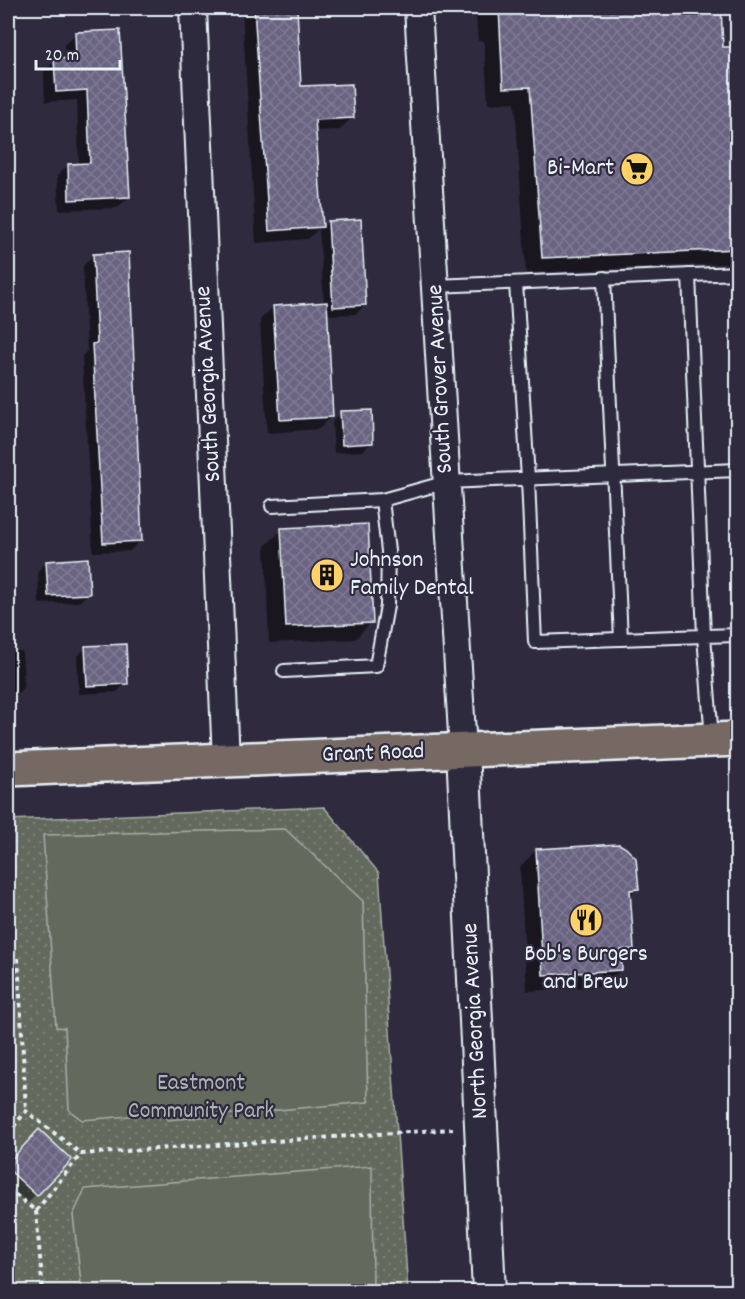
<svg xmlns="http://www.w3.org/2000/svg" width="745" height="1299" font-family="Dekko,sans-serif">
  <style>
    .grass { fill: url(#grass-dots); stroke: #a6aeaa; stroke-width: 1.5 }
    .pitch { fill: #636a5d; stroke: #a6aeaa; stroke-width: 1.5 }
    .shadow { fill: #0007 }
    .building { fill: url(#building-cross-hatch); stroke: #e8f1f8; stroke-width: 1.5 }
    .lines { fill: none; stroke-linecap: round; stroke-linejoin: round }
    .service-casing { stroke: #e8f1f8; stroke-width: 16 }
    .minor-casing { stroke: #e8f1f8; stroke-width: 30 }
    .tertiary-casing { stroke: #e8f1f8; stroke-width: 36 }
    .primary-casing { stroke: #e8f1f8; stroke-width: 38 }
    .path { stroke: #e8f1f8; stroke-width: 4; stroke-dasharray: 4.5 4.5; stroke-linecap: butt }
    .service { stroke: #2f2a3d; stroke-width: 12 }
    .minor { stroke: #2f2a3d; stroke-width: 26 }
    .tertiary { stroke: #2f2a3d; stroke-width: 32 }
    .primary { stroke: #766964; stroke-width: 33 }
    .labels { text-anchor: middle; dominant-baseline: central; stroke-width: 4.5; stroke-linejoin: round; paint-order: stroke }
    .poi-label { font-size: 24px; fill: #e8f1f8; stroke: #2f2a3d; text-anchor: end }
    .street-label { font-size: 24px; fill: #e8f1f8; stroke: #2f2a3d }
    .park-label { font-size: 24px; fill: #acb4b2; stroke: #2f2a3d }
  </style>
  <defs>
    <pattern id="grass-dots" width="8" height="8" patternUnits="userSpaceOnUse" patternTransform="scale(1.5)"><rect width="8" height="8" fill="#636a5d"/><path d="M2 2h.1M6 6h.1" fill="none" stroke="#798075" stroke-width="1.8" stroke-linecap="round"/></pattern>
    <pattern id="building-cross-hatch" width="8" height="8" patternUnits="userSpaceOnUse" patternTransform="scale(1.5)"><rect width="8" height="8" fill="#6a6381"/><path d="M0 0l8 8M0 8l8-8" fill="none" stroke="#7f7a94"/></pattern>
  </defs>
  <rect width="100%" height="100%" fill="#2f2a3d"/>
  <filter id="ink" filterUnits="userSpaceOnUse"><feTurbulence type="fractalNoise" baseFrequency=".0167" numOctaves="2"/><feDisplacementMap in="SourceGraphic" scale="12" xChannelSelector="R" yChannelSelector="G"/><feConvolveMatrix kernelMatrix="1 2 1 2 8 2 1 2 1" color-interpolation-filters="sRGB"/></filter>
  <g filter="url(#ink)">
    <polygon class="grass" points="324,807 379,873 408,1291 8,1291 8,820"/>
    <g class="pitch">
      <polygon points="285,829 363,901 368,1102 167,1120 165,1113 82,1120 69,1110 65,1028 56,1027 43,835"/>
      <polygon points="372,1166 373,1291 74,1291 82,1291 73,1215 85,1189"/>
    </g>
    <g class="shadow">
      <polygon points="242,8 296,8 300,88 352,117 340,130 315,131 321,229 328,222 365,305 356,314 326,315 332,416 319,429 267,433 260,320 273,307 324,304 319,228 308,239 256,243"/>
      <polygon points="484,8 719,8 721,49 738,48 738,263 526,273 515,102 488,104 484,41 478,41 476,15"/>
      <polygon points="76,33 129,197 117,208 59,210 57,176 68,165 79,165 77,100 45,102 44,72 55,61 65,60 64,45"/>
      <polygon points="93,255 140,540 130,551 93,552 82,356 87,351 83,266"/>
      <polygon points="341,413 372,442 363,451 334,453 332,422"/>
      <polygon points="282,530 371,622 355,639 269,643 265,546"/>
      <polygon points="47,562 88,593 79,602 39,604 38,571"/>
      <polygon points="85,648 126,683 117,692 79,694 77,657"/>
      <polygon points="8,651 22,651 24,687 15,696 8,697"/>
      <polygon points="536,850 637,889 629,897 632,948 620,960 621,970 604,986 527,991 520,867"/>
      <polygon points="39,1131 70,1160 27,1204 8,1186 8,1165"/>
    </g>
    <g class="building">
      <polygon points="254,8 297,8 301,86 352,84 354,118 315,120 323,227 269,231"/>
      <polygon points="499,8 721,8 723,47 738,47 738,249 542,258 530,87 503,88"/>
      <polygon points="120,30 130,197 69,200 68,164 90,163 87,90 56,92 54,59 76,58 75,32"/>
      <polygon points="361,219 366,305 333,307 328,221"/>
      <polygon points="129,252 142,541 103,543 92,344 97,343 93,254"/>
      <polygon points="327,302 333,417 280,420 273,306"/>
      <polygon points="372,410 373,443 342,445 340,411"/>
      <polygon points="368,524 373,623 286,627 281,528"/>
      <polygon points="88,558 90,594 48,596 46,561"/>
      <polygon points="126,644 128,684 87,686 85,646"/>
      <polygon points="619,844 626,848 636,858 639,889 630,890 634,949 621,950 622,970 543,975 536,849"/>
      <polygon points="39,1129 72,1160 37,1196 8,1169 8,1163"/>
    </g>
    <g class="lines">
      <defs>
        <g id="service">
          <polyline points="604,278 621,639"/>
          <polyline points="516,283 528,479 535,642 704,636 689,275"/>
          <polyline points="435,286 738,273"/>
          <polyline points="272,506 382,500 447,482 738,470"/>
          <polyline points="284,671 376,666 387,606 388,551 382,500"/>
          <polyline points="712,740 704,636 738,635"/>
        </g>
        <g id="minor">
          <polyline points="193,8 226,760"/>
          <polyline points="418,8 463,750"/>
        </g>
        <polyline id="tertiary" points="463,750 489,1292"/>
        <polyline id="primary" points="8,769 738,739"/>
      </defs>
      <use href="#service" class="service-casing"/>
      <use href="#minor" class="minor-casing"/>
      <use href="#tertiary" class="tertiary-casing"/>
      <use href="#primary" class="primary-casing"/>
      <g class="path">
        <polyline points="18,958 26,1111"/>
        <polyline points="8,1134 26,1111 81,1154 453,1129"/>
        <polyline points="8,1189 36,1211 81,1154"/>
        <polyline points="36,1211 43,1292"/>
      </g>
      <use href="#service" class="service"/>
      <use href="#minor" class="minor"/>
      <use href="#tertiary" class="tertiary"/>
      <use href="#primary" class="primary"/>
    </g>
  </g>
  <defs>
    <symbol id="supermarket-disc" viewBox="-11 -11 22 22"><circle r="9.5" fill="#ffd166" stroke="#2f2a3d"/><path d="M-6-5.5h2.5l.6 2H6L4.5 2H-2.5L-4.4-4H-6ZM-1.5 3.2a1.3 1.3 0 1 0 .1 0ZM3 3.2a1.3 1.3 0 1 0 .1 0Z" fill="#111"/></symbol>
    <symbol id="building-disc" viewBox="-11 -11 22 22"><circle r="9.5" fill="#ffd166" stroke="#2f2a3d"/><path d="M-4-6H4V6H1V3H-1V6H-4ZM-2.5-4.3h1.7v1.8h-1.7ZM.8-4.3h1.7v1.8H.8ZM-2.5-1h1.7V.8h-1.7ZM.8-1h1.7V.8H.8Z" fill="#111"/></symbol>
    <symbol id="restaurant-disc" viewBox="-11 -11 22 22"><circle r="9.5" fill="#ffd166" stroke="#2f2a3d"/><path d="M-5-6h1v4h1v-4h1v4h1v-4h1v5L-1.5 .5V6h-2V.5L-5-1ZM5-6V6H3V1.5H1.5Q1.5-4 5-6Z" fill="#111"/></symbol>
  </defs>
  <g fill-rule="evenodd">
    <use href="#supermarket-disc" x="618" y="150" width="38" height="38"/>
    <use href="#building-disc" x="308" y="556" width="38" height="38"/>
    <use href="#restaurant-disc" x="567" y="901" width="38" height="38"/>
  </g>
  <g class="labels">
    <g class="poi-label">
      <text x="614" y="169">Bi-Mart</text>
      <text x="350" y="561" text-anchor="start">Johnson<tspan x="350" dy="28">Family Dental</tspan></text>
      <text x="586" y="955" text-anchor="middle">Bob's Burgers<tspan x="586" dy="28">and Brew</tspan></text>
    </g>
    <g class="street-label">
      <text transform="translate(441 379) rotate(-93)">South Grover Avenue</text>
      <text transform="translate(209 384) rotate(-93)">South Georgia Avenue</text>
      <text transform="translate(373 754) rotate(-2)">Grant Road</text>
      <text transform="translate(476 1021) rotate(-93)">North Georgia Avenue</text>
    </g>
    <g class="park-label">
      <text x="201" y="1084">Eastmont<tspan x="201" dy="28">Community Park</tspan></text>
    </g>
  </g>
  <rect width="745" height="1299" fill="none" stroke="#2f2a3d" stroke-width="30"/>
  <rect x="15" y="15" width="715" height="1269" fill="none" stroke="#e8f1f8" stroke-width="2" filter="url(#ink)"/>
  <path d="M36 60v9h84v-9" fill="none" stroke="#e8f1f8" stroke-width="3"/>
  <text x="45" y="60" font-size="18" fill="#e8f1f8" stroke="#2f2a3d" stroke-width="4.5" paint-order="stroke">20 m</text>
</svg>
